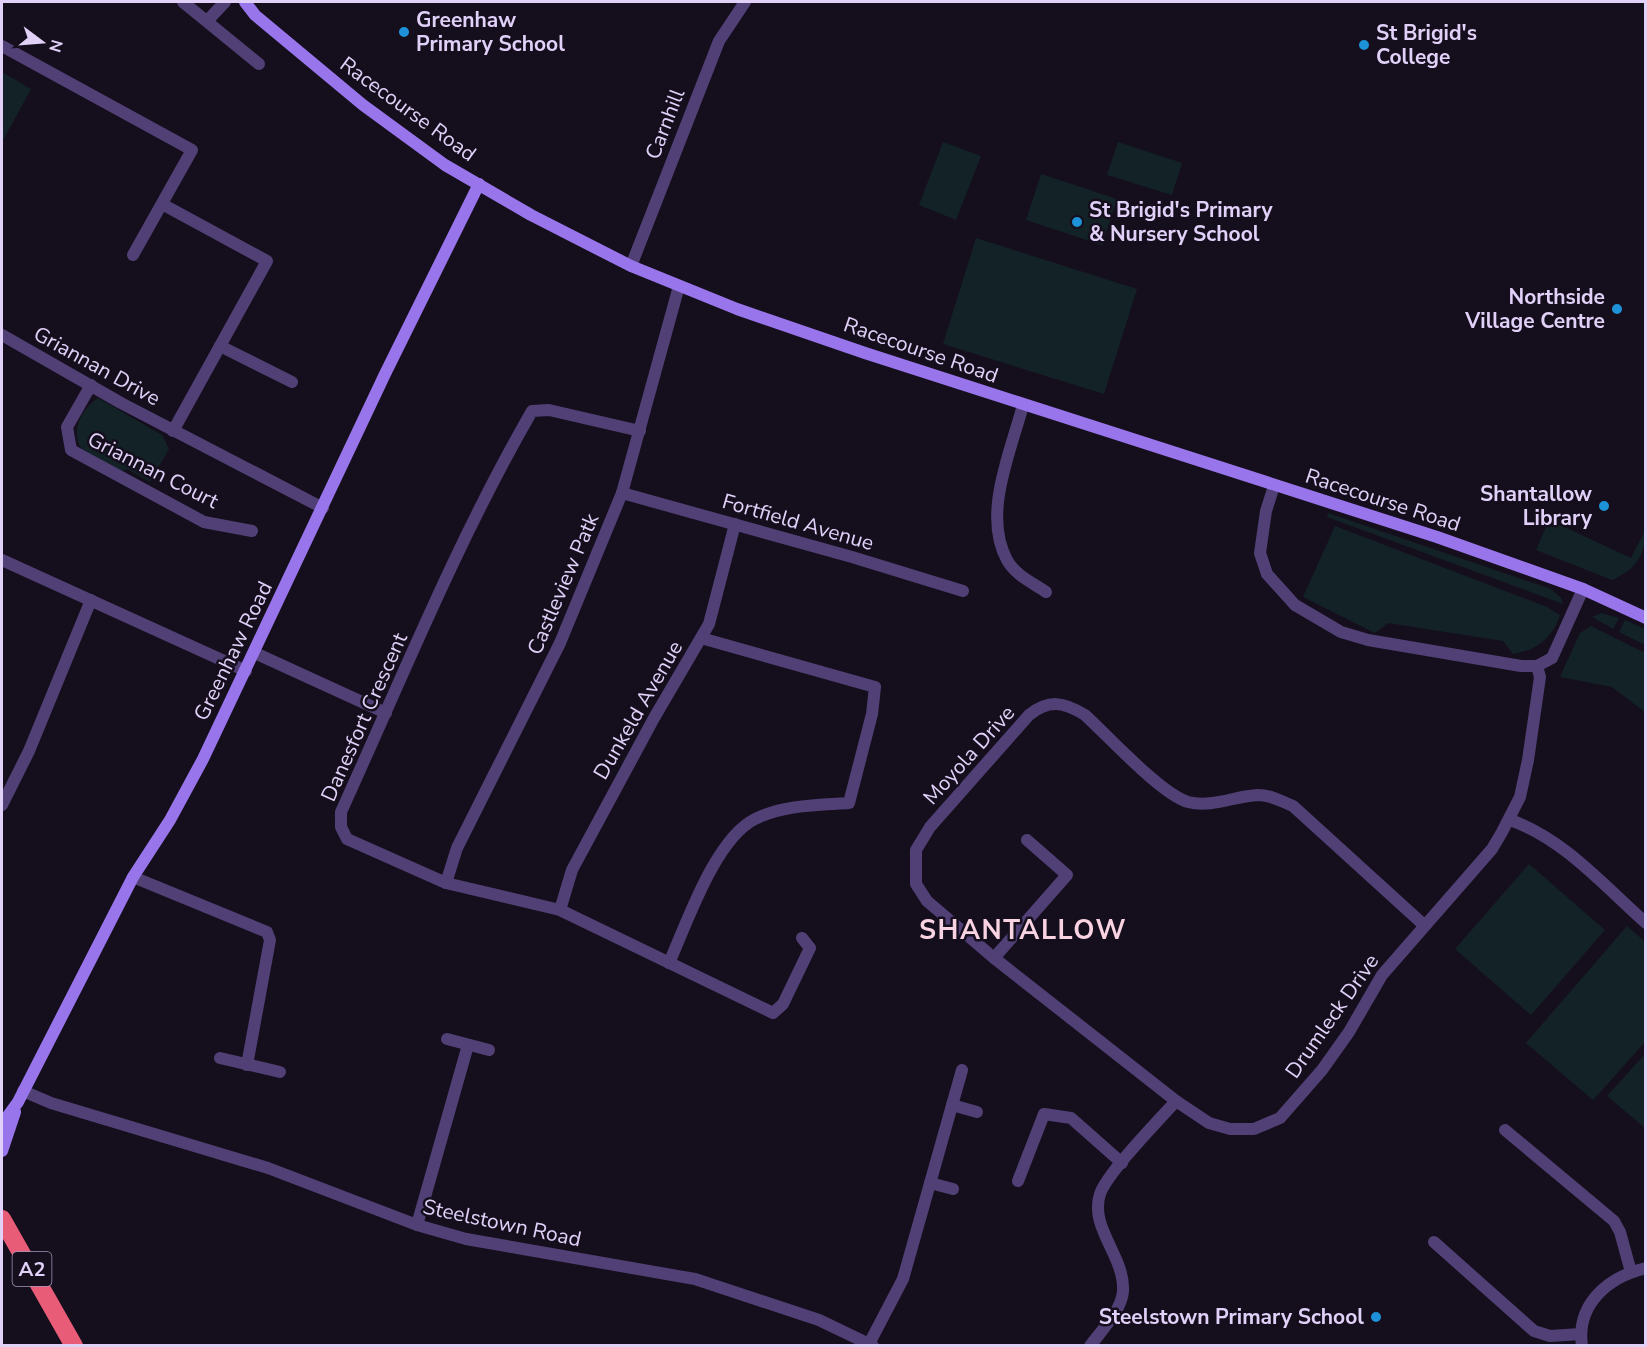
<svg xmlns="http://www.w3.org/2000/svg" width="1647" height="1347" font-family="'Nunito Sans',sans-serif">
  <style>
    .green { fill: #132226 }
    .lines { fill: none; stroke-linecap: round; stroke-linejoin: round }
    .street { stroke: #514076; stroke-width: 12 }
    .secondary { stroke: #9975ec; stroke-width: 12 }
    .highway { stroke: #e95c78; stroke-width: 18 }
    .poi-dot { fill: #1d92d9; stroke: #150f1d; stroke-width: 2 }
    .labels { text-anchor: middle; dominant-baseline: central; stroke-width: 5; stroke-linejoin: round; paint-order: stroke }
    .shield { fill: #150f1d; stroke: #a497b7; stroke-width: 1.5 }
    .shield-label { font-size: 20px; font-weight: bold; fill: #e1d1f9 }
    .poi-label { font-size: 21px; font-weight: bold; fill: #e1d1f9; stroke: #150f1d; text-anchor: start }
    .street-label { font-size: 21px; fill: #e1d1f9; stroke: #150f1d }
    .district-label { font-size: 27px; font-weight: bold; letter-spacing: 1.5px; fill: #f9d3e1; stroke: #150f1d }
  </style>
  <rect width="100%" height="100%" fill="#150f1d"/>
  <g class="green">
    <polygon points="2,72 31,89 2,142"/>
    <polygon points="943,142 981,156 956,220 919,205"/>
    <polygon points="1118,142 1182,163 1172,195 1107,175"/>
    <polygon points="1041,174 1117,199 1102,245 1026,220"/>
    <polygon points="976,238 1137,289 1104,394 943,344"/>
    <path d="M98,398L162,435L169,449L150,482L127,469L122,472L82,449C69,433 82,408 98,398Z"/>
    <polygon points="1328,513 1551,589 1561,598 1563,604 1327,517"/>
    <path d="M1556,523L1631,558L1645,531C1646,555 1635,570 1612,580L1536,550L1546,527Z"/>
    <path d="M1335,526L1547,607L1560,615C1552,639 1537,650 1513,654L1503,641L1388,623L1375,633L1303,597Z"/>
    <polygon points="1601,613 1619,618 1613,629 1592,617"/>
    <polygon points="1625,620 1645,629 1645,645 1619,632"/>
    <polygon points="1591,626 1645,653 1645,712 1612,687 1560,677 1580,633"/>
    <polygon points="1529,864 1605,930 1531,1015 1455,949"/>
    <polygon points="1627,926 1645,942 1645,1042 1593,1100 1526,1043"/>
    <polygon points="1645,1054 1645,1128 1607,1096"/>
  </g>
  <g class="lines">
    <g class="street">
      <polyline points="183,2 259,64"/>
      <polyline points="207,21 225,2"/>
      <polyline points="2,46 192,150 133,255"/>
      <polyline points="162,204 267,261 173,431"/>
      <polyline points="631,266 719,41 745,2"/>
      <polyline points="2,335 121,403 323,508"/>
      <polyline points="220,346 292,382"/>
      <polyline points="91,385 67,427 71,450 204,522 252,531"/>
      <path d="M1023,405C1011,451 982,514 1007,560C1015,575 1033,583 1046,592"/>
      <path d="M640,431L549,410L532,411C458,539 402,678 341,812V827L347,839L446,883L560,910L773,1013L783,1004L810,948L802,938"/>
      <polyline points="1274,486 1266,511 1260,553 1267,574 1295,605 1341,632 1368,640 1521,666 1537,666"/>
      <polyline points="622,493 852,557 963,591"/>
      <polyline points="2,560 246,671"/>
      <polyline points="255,653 386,713"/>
      <polyline points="2,805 29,751 91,600"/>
      <path d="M1510,820C1563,838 1604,886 1646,923"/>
      <polyline points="133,877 267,932 270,940 247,1065"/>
      <polyline points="446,883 457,848 560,643 622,493 679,286"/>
      <polyline points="560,910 572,870 654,718 709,624 735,524"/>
      <path d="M1425,926L1293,806C1281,801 1271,795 1258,795C1235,796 1212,808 1188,802C1161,794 1108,736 1085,715C1064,702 1049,699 1029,715L930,827L916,850V884L927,901L994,958L1176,1101L1209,1123L1230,1129H1254L1280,1118L1322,1070L1349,1032L1382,975L1492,849L1502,832L1520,797L1528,760L1540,677L1537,666L1552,658L1583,589"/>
      <polyline points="994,958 1067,875 1027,840"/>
      <path d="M669,963C687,923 715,839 755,819C783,805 818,805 849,803L872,714L875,687L701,638"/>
      <polyline points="447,1039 489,1050"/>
      <polyline points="220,1058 280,1072"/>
      <polyline points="23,1091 51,1103 268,1168 417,1225 466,1239 695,1279 819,1320 873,1346"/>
      <polyline points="952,1105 977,1112"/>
      <polyline points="1505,1130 1614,1221 1620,1232 1631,1272"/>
      <polyline points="1018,1181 1044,1114 1071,1118 1122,1163"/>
      <polyline points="930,1183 953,1189"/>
      <polyline points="417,1225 468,1045"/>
      <polyline points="1434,1242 1534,1331 1550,1336 1581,1334"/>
      <polyline points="869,1344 903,1279 962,1070"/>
      <path d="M1090,1346C1101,1331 1122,1310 1123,1291C1125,1256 1089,1228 1100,1194C1108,1172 1158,1121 1176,1101"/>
      <path d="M1582,1346C1576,1304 1608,1277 1646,1268"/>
    </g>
    <g class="secondary">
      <polyline points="245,2 255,15 363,105 445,165 531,215 631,266 737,309 865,353 1437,537 1583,589 1646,618"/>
      <polyline points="2,1124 18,1102 133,877 170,820 203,759 385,374 479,184"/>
      <polyline points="2,1151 15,1112"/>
    </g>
    <polyline class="highway" points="2,1219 74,1346"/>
  </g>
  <g class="poi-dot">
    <circle cx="404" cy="32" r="6"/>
    <circle cx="1364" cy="45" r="6"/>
    <circle cx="1077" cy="222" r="6"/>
    <circle cx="1617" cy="309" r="6"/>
    <circle cx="1604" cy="506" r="6"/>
    <circle cx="1376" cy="1317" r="6"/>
  </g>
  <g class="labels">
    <rect class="shield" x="12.5" y="1252" width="39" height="34" rx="4.5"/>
    <g class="shield-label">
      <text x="32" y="1269">A2</text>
    </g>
    <g class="poi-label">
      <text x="416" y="20">Greenhaw<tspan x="416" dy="24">Primary School</tspan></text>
      <text x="1376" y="33">St Brigid's<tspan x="1376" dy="24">College</tspan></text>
      <text x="1089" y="210">St Brigid's Primary<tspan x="1089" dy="24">&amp; Nursery School</tspan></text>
      <text x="1605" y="297" text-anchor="end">Northside<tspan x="1605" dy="24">Village Centre</tspan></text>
      <text x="1592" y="494" text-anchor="end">Shantallow<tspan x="1592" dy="24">Library</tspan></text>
      <text x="1364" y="1317" text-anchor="end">Steelstown Primary School</text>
    </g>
    <g class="street-label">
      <text transform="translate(408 109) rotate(36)">Racecourse Road</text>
      <text transform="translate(665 124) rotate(-69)">Carnhill</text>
      <text transform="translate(921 350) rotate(19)">Racecourse Road</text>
      <text transform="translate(97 366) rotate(29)">Griannan Drive</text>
      <text transform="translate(153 470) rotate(27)">Griannan Court</text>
      <text transform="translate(1383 500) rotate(18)">Racecourse Road</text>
      <text transform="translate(798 522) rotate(16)">Fortfield Avenue</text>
      <text transform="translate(563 584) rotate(-67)">Castleview Patk</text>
      <text transform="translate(233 651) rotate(-64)">Greenhaw Road</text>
      <text transform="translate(638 710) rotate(-60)">Dunkeld Avenue</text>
      <text transform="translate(364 717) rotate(-66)">Danesfort Crescent</text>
      <text transform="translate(969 755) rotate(-48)">Moyola Drive</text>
      <text transform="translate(1332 1016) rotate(-55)">Drumleck Drive</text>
      <text transform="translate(502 1223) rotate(12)">Steelstown Road</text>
    </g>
    <g class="district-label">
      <text x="1023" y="930">SHANTALLOW</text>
    </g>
  </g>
  <rect width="1647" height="1347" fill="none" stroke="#e1d1f9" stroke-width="6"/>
  <g transform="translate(42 42) rotate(106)" stroke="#150f1d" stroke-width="4.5" paint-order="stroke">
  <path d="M0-4.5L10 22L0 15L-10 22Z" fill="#e1d1f9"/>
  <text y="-9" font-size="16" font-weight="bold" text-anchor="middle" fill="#e1d1f9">N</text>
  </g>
</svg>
